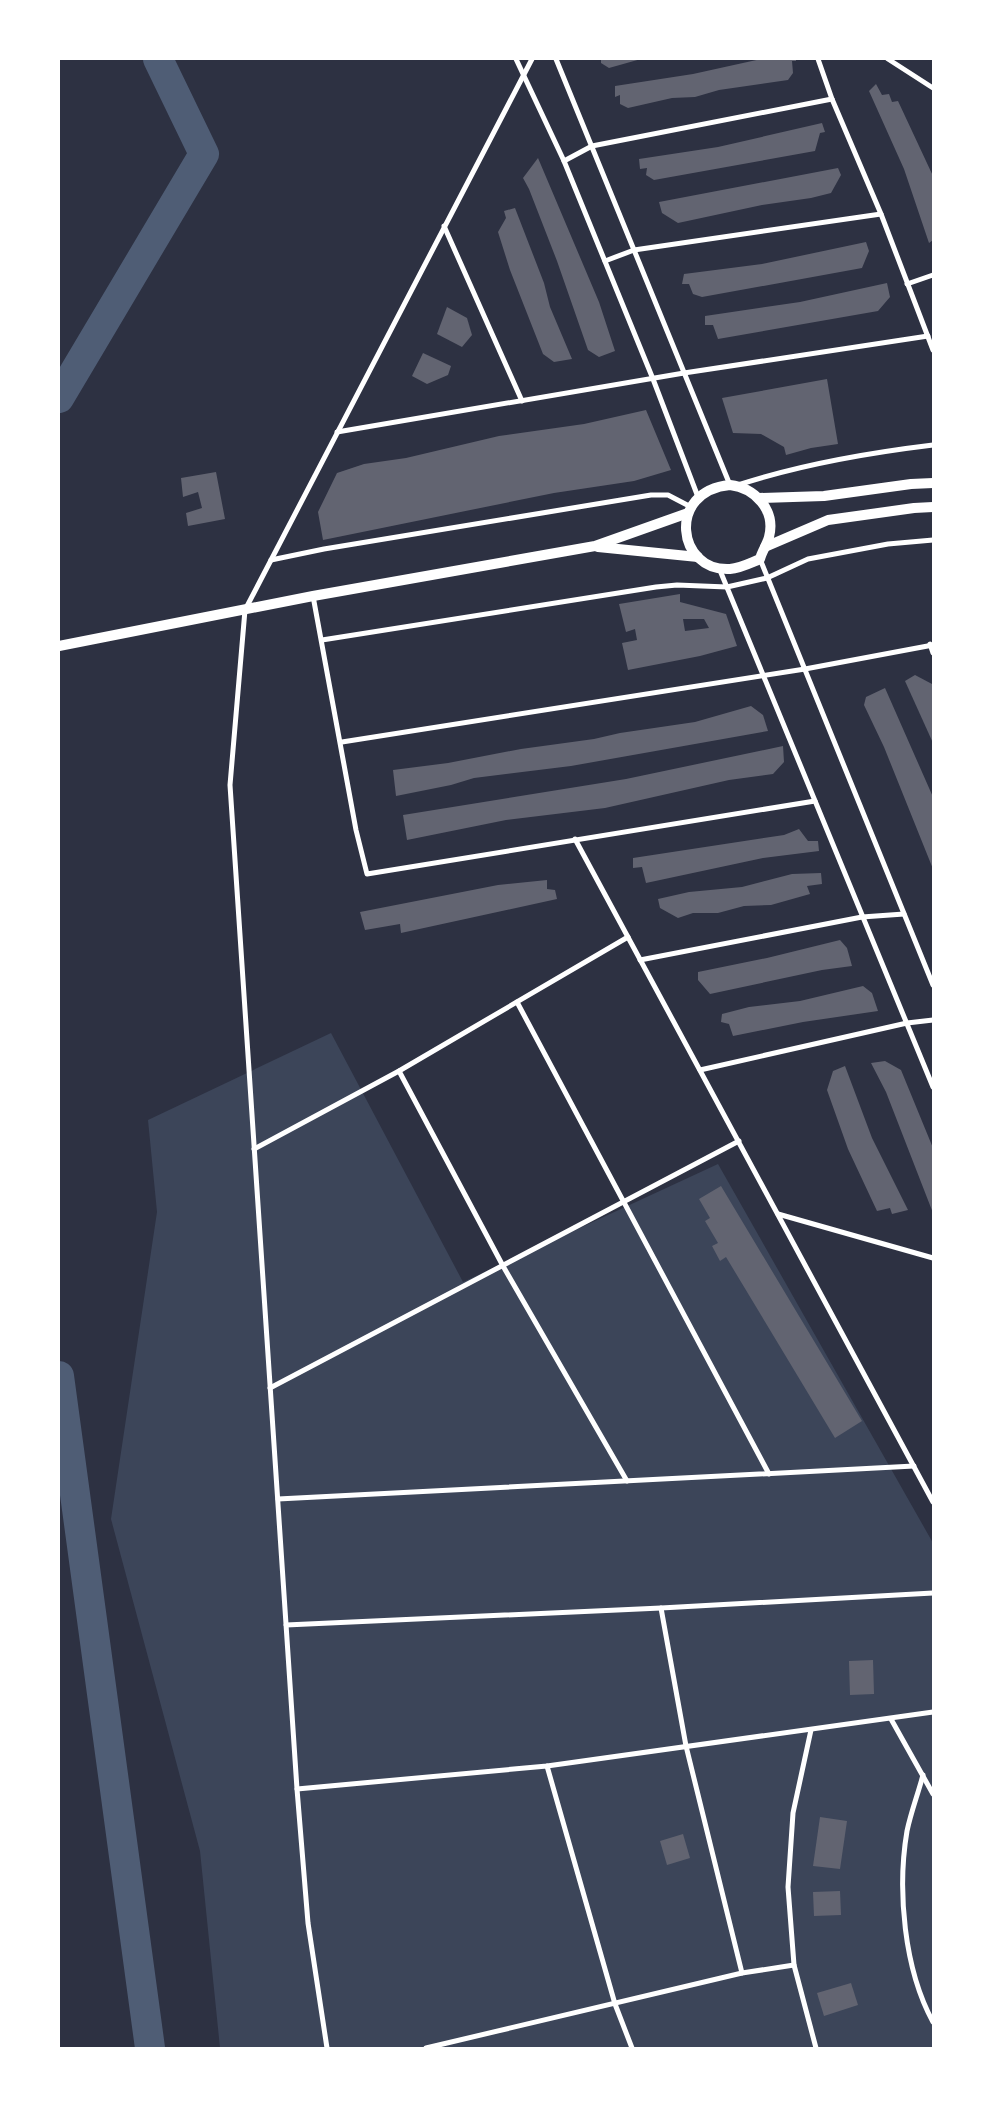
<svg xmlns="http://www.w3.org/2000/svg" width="992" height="2107" font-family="'Noto Serif',serif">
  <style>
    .green { fill: #3c4559 }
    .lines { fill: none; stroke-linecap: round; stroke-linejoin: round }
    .river { stroke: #4f5d75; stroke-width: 30 }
    .building { fill: #626471; fill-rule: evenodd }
    .minor { stroke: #fff; stroke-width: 5 }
    .secondary { stroke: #fff; stroke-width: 10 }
  </style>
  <rect width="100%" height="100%" fill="#2d3142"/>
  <polygon class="green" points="331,1033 463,1282 718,1164 933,1543 933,2048 220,2048 200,1851 111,1519 157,1212 148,1120"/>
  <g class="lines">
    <g class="river">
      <polyline points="59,398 204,154 158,59"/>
      <polyline points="59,1376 150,2048"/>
    </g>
  </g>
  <g class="building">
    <polygon points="601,59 641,59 609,68 601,63"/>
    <polygon points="761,59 796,59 796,61 792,61 793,73 788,80 719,90 695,97 672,98 628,108 620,104 620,95 615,97 615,86 693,74"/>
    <polygon points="876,84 882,95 889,94 892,102 898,101 933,176 933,240 929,243 904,169 869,91"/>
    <polygon points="822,123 825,132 820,133 815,151 654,180 646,175 647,168 640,169 639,159 718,147"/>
    <polygon points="538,158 599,302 615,351 599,357 588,350 557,261 529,189 523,178"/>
    <polygon points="838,168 841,175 831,193 811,198 762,205 678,223 662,213 659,202"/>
    <polygon points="515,208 544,283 550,307 572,359 554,362 543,354 510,270 498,232 506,218 504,211"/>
    <polygon points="866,242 869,251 862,268 702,297 693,294 689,284 682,284 684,274 762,264"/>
    <polygon points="887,283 890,297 878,311 718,339 713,325 705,325 705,316 800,302"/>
    <polygon points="447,307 467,318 472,335 462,347 437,334"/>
    <polygon points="423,353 451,366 448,375 427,384 412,376"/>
    <polygon points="827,379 838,444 811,448 786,455 784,447 761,434 733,433 722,398"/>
    <polygon points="646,410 671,470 634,481 554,493 323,540 318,512 337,473 364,464 406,458 499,436 584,424"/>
    <polygon points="216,472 225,519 188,526 186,513 202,508 198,492 183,497 181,478"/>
    <path d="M680,594V602L726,614L737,646L700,656L628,670L622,643L637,640L635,629L626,632L619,604ZM683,619H704L709,628L685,631Z"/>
    <polygon points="915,675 932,684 933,688 933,743 905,681"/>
    <polygon points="885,688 933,797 933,869 884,747 864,705 866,697"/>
    <polygon points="751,706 763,715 768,731 571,766 474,778 451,785 396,796 393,770 448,763 521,749 594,739 620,733 695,722"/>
    <polygon points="783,746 784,762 773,774 729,780 605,808 506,820 407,840 403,815 626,779"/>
    <polygon points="799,829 808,841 818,841 819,851 763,858 646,883 642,867 633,868 633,858 784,835"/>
    <polygon points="821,873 822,884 807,886 810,894 771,905 744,906 718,913 693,913 678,918 660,908 658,899 689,892 742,887 792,874"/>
    <polygon points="547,880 547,889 555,890 557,899 401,933 400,924 365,930 360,912 498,885"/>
    <polygon points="840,940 847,948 852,966 822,970 710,994 698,980 698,972 767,958"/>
    <polygon points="863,986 872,993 878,1011 803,1022 733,1036 729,1024 721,1022 722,1014 749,1007 800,1001"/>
    <polygon points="885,1061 901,1070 933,1148 933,1213 886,1092 871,1063"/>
    <polygon points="845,1066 872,1138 908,1210 892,1214 890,1208 877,1211 848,1149 827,1090 833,1071"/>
    <polygon points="721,1186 862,1421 835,1438 726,1257 720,1261 712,1246 718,1243 705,1221 710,1218 699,1199"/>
    <polygon points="873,1660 874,1694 850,1695 849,1661"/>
    <polygon points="820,1817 847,1821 840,1869 813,1866"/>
    <polygon points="683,1834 690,1858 667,1865 660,1841"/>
    <polygon points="840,1891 841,1915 814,1916 813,1892"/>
    <polygon points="851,1983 858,2005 824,2016 817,1993"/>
  </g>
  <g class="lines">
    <g class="minor">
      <polyline points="516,59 564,161 653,379 698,497"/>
      <polyline points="556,59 730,485"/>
      <polyline points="818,59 832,99 881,214 933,350"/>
      <polyline points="888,59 933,88"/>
      <polyline points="564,161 592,146 832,99"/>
      <polyline points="444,226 522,401"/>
      <polyline points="605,261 634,250 881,214"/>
      <polyline points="907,284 933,275"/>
      <polyline points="337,432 684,373 928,336"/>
      <path d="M738,485C802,464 867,453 933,445"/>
      <polyline points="760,559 933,985"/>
      <polyline points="271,560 324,549 651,495 668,495 691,507"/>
      <polyline points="719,568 933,1087"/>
      <polyline points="313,596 356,830 367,874 815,801"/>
      <polyline points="322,640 656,587 677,585 727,587 767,578 808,559 888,544 933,540"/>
      <polyline points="930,644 933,653"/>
      <polyline points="342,742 805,669 933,645"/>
      <polyline points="575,839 933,1502"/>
      <polyline points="640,960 862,917 904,914"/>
      <polyline points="517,1002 769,1474"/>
      <polyline points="700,1070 907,1023 933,1020"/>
      <polyline points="399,1071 503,1266 627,1481"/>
      <polyline points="254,1149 399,1071 628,937"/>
      <polyline points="778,1214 933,1258"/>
      <polyline points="270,1388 739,1141"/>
      <polyline points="278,1499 914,1466"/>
      <polyline points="661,1608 686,1746 742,1973"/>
      <polyline points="286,1625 661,1608 933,1593"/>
      <polyline points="891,1719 933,1794"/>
      <polyline points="811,1730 793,1813 788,1887 794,1965 816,2048"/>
      <polyline points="547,1766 615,2004 632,2048"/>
      <path d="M923,1775C918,1794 911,1812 907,1831C897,1890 904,1969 933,2022"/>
      <polyline points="297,1789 547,1766 933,1712"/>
      <polyline points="327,2048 308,1923 297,1789 230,785 245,610 532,59"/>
      <polyline points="426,2048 742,1973 794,1965"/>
    </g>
    <g class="secondary">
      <path d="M730,485C755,488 776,510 769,537C767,545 762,551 760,559C750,563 741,568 730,569C677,572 666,491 730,485Z"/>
      <polyline points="759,498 824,496 911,484 933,483"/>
      <polyline points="598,547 698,557"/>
      <polyline points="765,547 828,520 914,508 933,507"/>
      <polyline points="59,646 313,596 595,546 688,513"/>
    </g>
  </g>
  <rect width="992" height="2107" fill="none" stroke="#ffffff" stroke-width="120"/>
</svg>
